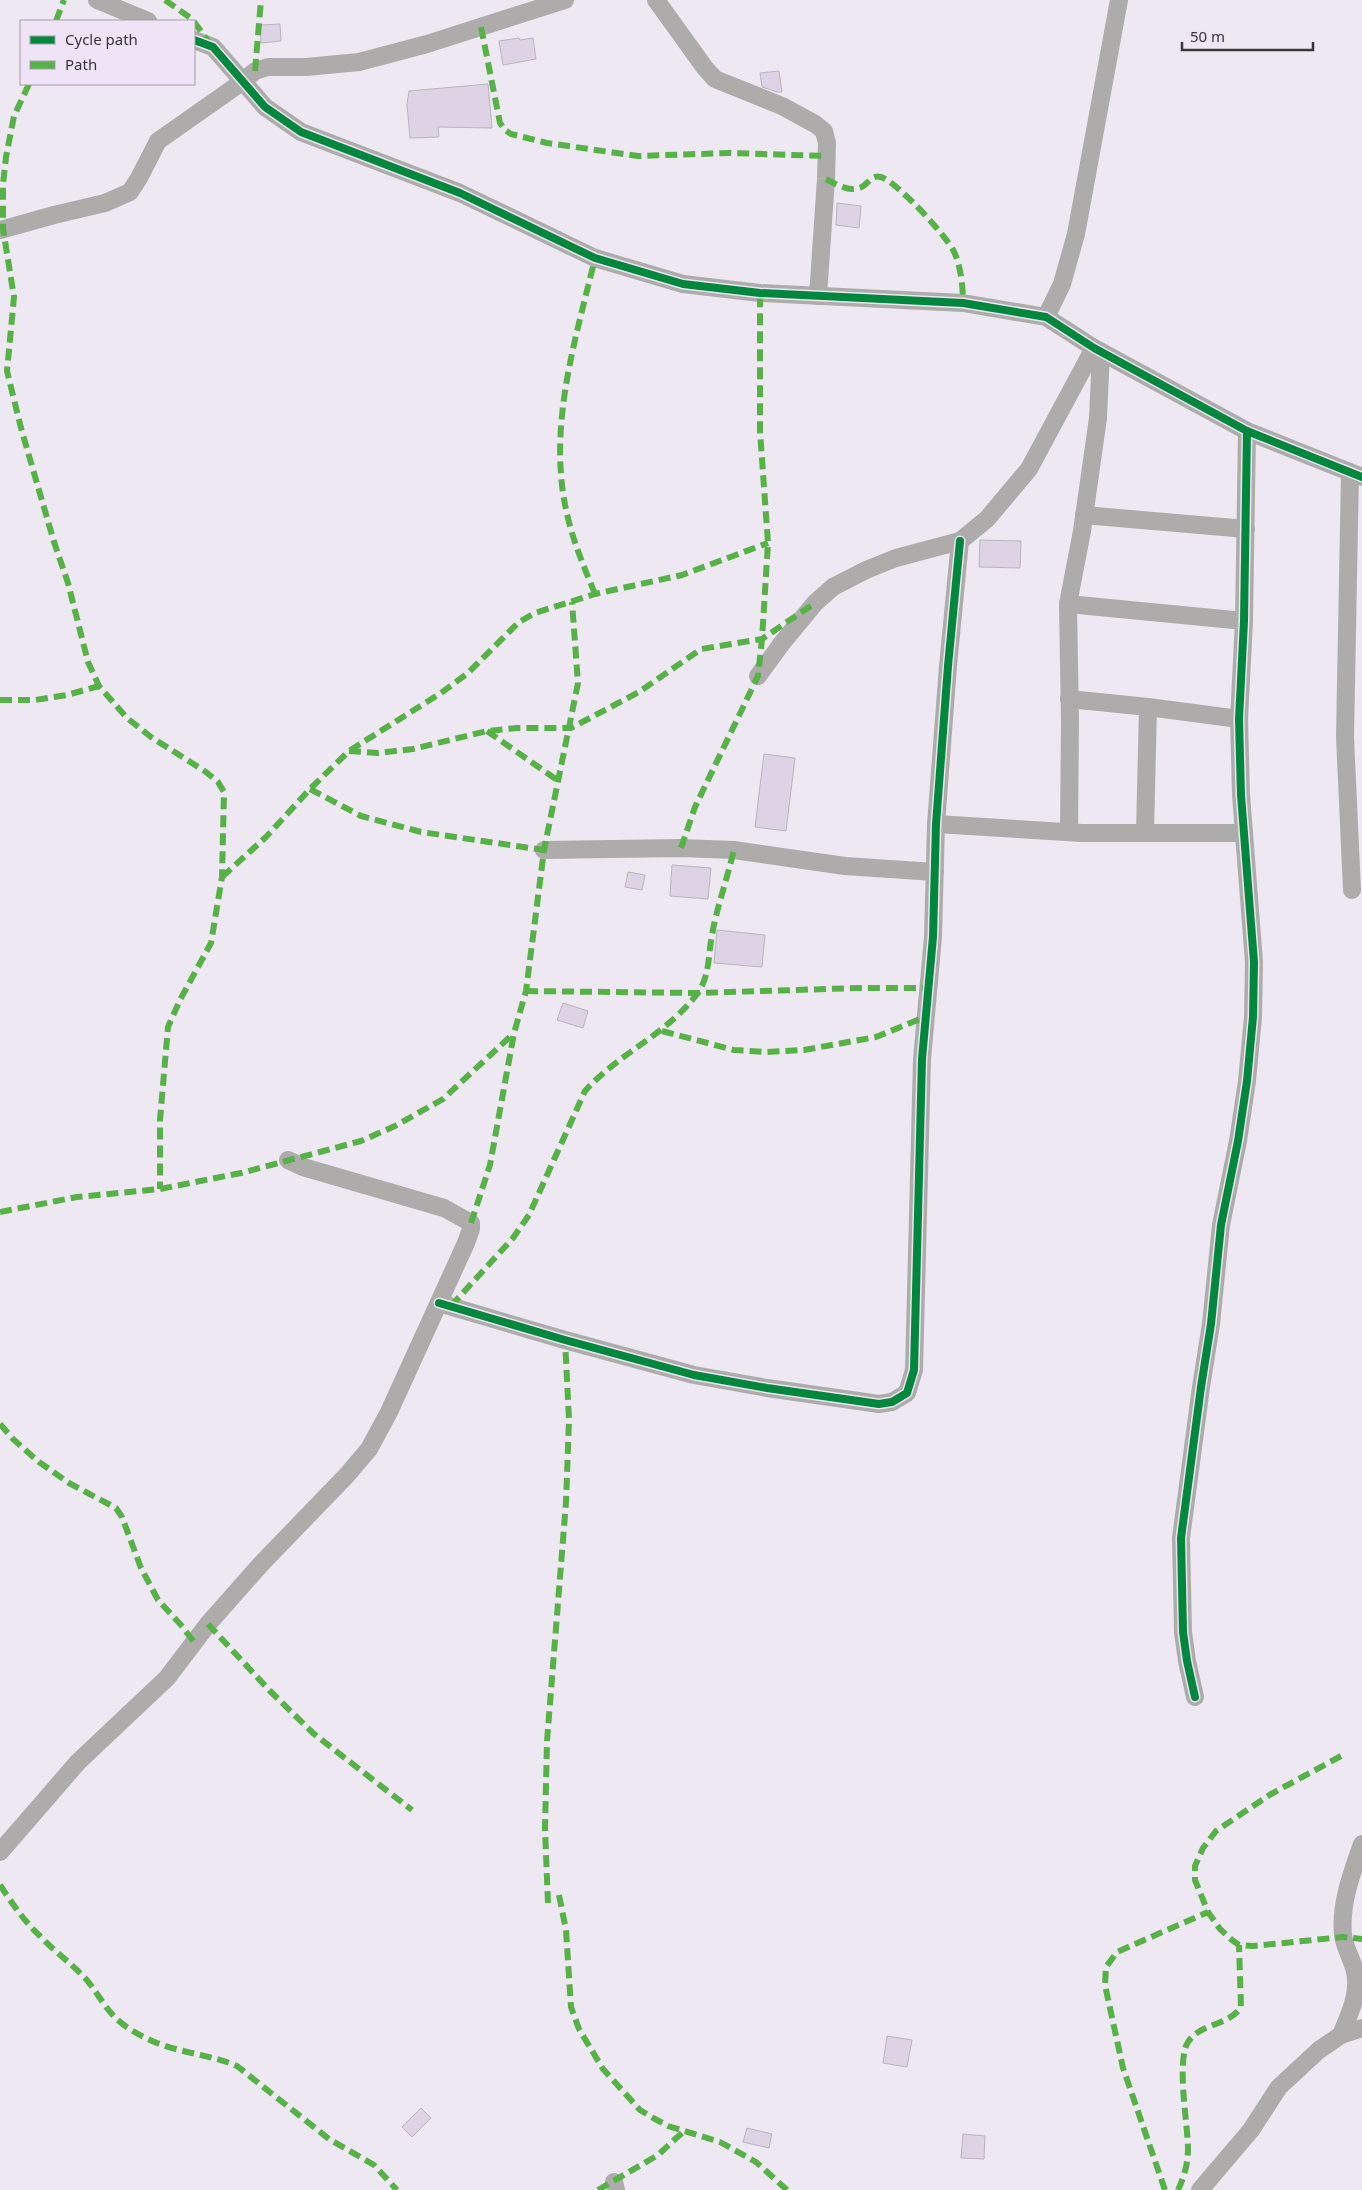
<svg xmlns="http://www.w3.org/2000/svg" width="1362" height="2190" font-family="'Noto Sans',sans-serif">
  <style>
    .building { fill: #ddd3e4; stroke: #b8b5bb }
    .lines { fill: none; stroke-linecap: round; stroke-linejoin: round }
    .street { stroke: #aeacab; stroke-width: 18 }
    .quiet { stroke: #56b246; stroke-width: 6; stroke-dasharray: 12 6; stroke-linecap: butt }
    .cycleway-casing { stroke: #eee4f5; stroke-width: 11 }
    .cycleway { stroke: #00873e; stroke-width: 8 }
  </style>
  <rect width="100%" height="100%" fill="#ede8f1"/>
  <g class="building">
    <polygon points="280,24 281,41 261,43 260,25"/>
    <polygon points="519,38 520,40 533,38 536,59 503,65 499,41"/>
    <polygon points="779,71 782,92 777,92 762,87 760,73"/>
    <polygon points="488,84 492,128 438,127 439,137 410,138 407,104 409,91"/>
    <polygon points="837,203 861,206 859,228 836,225"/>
    <polygon points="980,540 1021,541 1020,568 979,567"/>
    <polygon points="764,754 795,758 786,831 755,827"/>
    <polygon points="672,865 711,868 708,899 670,896"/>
    <polygon points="628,872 645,875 642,890 625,887"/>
    <polygon points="717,930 765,935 762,967 714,963"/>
    <polygon points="563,1003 588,1011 583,1028 557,1020"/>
    <polygon points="887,2036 912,2040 907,2067 883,2063"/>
    <polygon points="421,2108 431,2118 412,2137 402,2127"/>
    <polygon points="747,2128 772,2134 769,2148 743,2142"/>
    <polygon points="963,2134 985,2136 984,2159 961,2158"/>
  </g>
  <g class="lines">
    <g class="street">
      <polyline points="97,0 148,21"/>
      <polyline points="656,0 705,68 715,79 782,106 815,124 824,131 827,143 826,179 818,296"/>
      <polyline points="194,40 213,47 265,107 301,132 460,193 595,258 683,284 760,293 963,303 1046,317 1094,348 1247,431 1362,477"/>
      <polyline points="0,230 54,215 105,203 130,192 139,178 158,141 242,82 255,71 268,67 306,67 359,62 427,44 565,0"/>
      <polyline points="1046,317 1062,284 1076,234 1119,0"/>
      <polyline points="1350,473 1345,737 1352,890"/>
      <polyline points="1084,515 1246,529"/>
      <polyline points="1068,604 1244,621"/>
      <polyline points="758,676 782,643 815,603 833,587 866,570 896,558 960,541 987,519 1029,469 1094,348"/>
      <polyline points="1069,699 1148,707 1239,719"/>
      <polyline points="936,824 1082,833 1244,833"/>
      <polyline points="1069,832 1070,722 1068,604 1082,531 1098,418 1101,352"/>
      <polyline points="1145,833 1148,707"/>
      <polyline points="544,850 681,848 734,850 845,866 935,872"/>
      <polyline points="439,1303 565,1340 694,1375 767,1388 879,1404 892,1402 907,1393 914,1370 922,1059 933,937 936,824 948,666 960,541"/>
      <polyline points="1195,1697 1187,1661 1183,1632 1181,1538 1201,1387 1211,1324 1221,1225 1238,1141 1247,1081 1253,1017 1254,962 1241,795 1239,719 1244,621 1247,431"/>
      <polyline points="0,1852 78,1762 167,1678 208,1624 262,1563 347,1475 369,1449 389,1412 466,1243 471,1229 471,1223 444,1208 303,1167 288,1160"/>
      <path d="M1341,2035C1350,2013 1361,1991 1354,1968C1351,1957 1344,1946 1343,1935C1340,1903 1352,1873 1362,1844"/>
      <polyline points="614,2182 616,2190"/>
      <polyline points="1200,2190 1251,2130 1279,2087 1319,2050 1341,2035 1362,2028"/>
    </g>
    <g class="quiet">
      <polyline points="165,0 192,19 211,45"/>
      <polyline points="56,21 64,0"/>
      <polyline points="481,27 500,123 505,130 511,134 547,143 638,156 729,153 827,156"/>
      <polyline points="255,71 261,0"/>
      <polyline points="29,84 14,116 6,157 3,184 3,229 14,297 7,371 21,428 54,542 68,583 88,662 99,686 127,718 151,737 206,772 218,782 224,792 222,877 211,943 180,1000 168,1027 160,1120 160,1189"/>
      <path d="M826,179C836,184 848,192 859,188C868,186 870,174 881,177C896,181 950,239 955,254C961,268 963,288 963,303"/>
      <path d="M595,594C585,569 574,544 568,518C546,431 575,342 595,258"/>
      <polyline points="0,700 35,700 67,695 99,686"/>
      <polyline points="487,731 560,782"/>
      <polyline points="349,751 378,753 413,749 487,731 517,728 571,728 639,692 701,649 762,639 815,603"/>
      <polyline points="310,789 361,816 421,832 544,850"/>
      <polyline points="681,848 695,807 758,676 762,639 768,543 760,431 760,293"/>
      <polyline points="222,877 266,837 310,789 349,751 441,693 468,673 519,622 535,613 595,594 682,575 768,543"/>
      <polyline points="526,991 698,993 858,988 929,988"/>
      <polyline points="662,1031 734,1050 766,1052 804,1050 876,1037 925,1017"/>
      <polyline points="0,1212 77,1197 160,1189 241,1173 361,1141 395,1126 443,1099 514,1033"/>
      <polyline points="471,1223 490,1165 514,1033 526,991 544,850 578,683 572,602"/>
      <path d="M451,1306L513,1238L529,1215L585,1091C619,1053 666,1035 697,994C710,977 708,955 712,935C717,907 727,879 734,850"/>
      <polyline points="0,1424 13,1439 39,1462 69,1483 116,1508 122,1517 141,1568 158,1600 181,1625 194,1642"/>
      <polyline points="208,1624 270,1691 314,1734 412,1810"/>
      <polyline points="1341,1756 1271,1794 1216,1831 1203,1848 1195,1866 1195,1880 1208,1912 1220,1929 1232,1940 1239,1945 1253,1946 1343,1937 1362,1939"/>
      <path d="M0,1885C12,1903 24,1921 40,1936C54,1951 71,1963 85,1978C95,1989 102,2003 112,2014C121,2025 137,2034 150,2040C178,2053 209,2054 237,2066L329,2139L374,2165L397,2190"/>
      <polyline points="559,1895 566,1930 571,2007 579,2029 603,2069 640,2110 655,2119 668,2126 720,2142 756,2162 787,2190"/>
      <polyline points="548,1903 545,1829 547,1741 566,1502 569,1420 565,1340"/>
      <polyline points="598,2190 658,2155 684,2131"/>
      <polyline points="1165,2190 1123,2068 1105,1985 1106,1967 1117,1952 1208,1912"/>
      <path d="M1178,2190C1184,2177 1188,2164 1188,2149C1188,2125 1176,2061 1188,2042C1200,2023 1229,2026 1241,2007L1239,1945"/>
    </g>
    <defs>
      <g id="cycleway">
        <polyline points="194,40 213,47 265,107 301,132 460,193 595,258 683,284 760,293 963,303 1046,317 1094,348 1247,431 1362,477"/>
        <polyline points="439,1303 565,1340 694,1375 767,1388 879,1404 892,1402 907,1393 914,1370 922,1059 933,937 936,824 948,666 960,541"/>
        <polyline points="1195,1697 1187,1661 1183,1632 1181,1538 1201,1387 1211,1324 1221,1225 1238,1141 1247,1081 1253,1017 1254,962 1241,795 1239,719 1244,621 1247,431"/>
      </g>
    </defs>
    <use href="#cycleway" class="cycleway-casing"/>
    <use href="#cycleway" class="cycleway"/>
  </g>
  <rect x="20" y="20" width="175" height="65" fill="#eee4f5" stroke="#a69eab"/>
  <rect x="30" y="36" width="25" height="8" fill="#00873e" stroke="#a69eab"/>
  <text x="65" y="45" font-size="15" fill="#39353b">Cycle path</text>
  <rect x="30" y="61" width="25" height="8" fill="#56b246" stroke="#a69eab"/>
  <text x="65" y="70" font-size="15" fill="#39353b">Path</text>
  <path d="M1182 42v8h131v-8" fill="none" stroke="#39353b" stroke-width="2.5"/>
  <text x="1190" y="42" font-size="15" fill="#39353b" stroke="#eee4f5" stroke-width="4" paint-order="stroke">50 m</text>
</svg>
